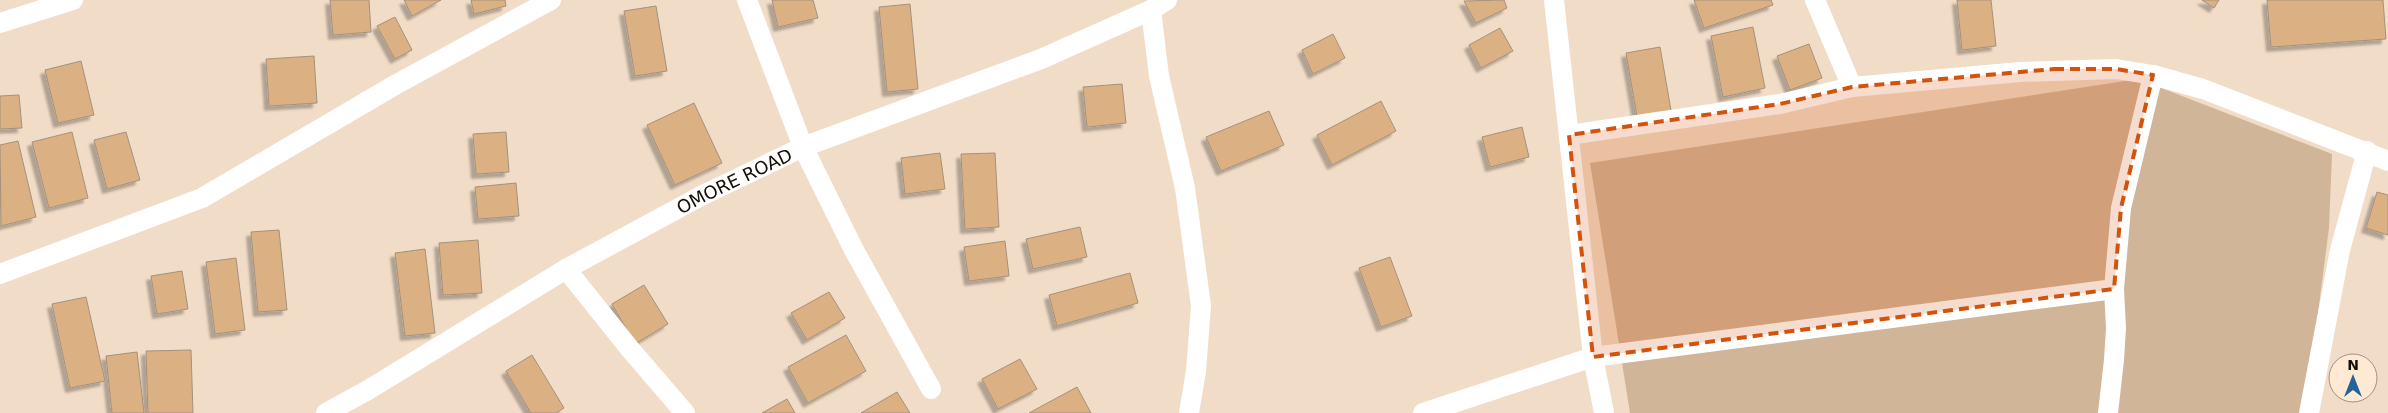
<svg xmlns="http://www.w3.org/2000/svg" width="2388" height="413" font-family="'DejaVu Sans',sans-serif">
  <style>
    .green { fill: #d1b598 }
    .building { fill: #dbb083; stroke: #a5917d; filter: url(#shadow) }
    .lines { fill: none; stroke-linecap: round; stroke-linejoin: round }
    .street { stroke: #fff; stroke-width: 20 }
    .marked { fill: #d3520c; fill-opacity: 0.2; stroke: #d3520c; stroke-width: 4; stroke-dasharray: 10 6; stroke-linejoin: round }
    .labels { text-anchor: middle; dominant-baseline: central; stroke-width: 4; stroke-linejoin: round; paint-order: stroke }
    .street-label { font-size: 18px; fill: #160f08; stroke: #fee9d3 }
  </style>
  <defs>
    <filter id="shadow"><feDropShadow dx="-4.5" dy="4.5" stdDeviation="1" flood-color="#0004"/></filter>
  </defs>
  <rect width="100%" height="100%" fill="#f1dcc7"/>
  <polygon class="green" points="2138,79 2332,154 2329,228 2305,413 1630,413 1590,163"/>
  <g class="building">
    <polygon points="330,0 369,0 371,32 333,35"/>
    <polygon points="404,0 441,0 412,16"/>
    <polygon points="471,0 505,0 506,6 474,14"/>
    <polygon points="772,0 813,0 818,18 778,27"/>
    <polygon points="1504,0 1507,8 1476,23 1464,1"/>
    <polygon points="1694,0 1771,0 1773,5 1704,28"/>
    <polygon points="1957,0 1991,0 1996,46 1962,50"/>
    <polygon points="2202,0 2219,0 2214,8"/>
    <polygon points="2267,0 2383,0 2386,39 2271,47"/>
    <polygon points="910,4 918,89 887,92 879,7"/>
    <polygon points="656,6 667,71 635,76 624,11"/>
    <polygon points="395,17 412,50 395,59 377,26"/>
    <polygon points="1753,27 1765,88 1723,97 1711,36"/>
    <polygon points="1500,28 1513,51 1481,68 1469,45"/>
    <polygon points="1333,34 1345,58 1313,74 1302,50"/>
    <polygon points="1809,44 1822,78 1790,90 1777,56"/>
    <polygon points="1660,47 1672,116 1638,122 1626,53"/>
    <polygon points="314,56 317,103 269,106 266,59"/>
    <polygon points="81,61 94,115 58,123 45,70"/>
    <polygon points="1122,84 1126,123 1087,127 1083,87"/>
    <polygon points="19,95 22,128 0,129 0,96"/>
    <polygon points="1381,101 1396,131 1332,165 1317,135"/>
    <polygon points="694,103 722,163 675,185 647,125"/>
    <polygon points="1269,111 1284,145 1221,171 1206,137"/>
    <polygon points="1522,127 1529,157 1490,167 1482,137"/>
    <polygon points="72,132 88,198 49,208 32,142"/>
    <polygon points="126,132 140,180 107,189 94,140"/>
    <polygon points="506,132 509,172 476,174 473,134"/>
    <polygon points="18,141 36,217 1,226 0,145"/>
    <polygon points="940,153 945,189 905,194 901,158"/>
    <polygon points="995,153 999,227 965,229 961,154"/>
    <polygon points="516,183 519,216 478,219 475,187"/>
    <polygon points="2377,192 2388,195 2388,235 2366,228"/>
    <polygon points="1080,227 1087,257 1033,269 1026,239"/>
    <polygon points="279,230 287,310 258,312 251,232"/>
    <polygon points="478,240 482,293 443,295 439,243"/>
    <polygon points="1005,241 1009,276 969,281 964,247"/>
    <polygon points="425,249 435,333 405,336 395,253"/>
    <polygon points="1390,257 1412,316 1381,327 1359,268"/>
    <polygon points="236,258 245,330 215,334 206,262"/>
    <polygon points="182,271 188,309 157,314 151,276"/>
    <polygon points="1130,273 1138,303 1057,326 1049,295"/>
    <polygon points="644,285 668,324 635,344 612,304"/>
    <polygon points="829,292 845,318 807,340 791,313"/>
    <polygon points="86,297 105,381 70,388 52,304"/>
    <polygon points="846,335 866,371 808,403 788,367"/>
    <polygon points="191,350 193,413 148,413 146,351"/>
    <polygon points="137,352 144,413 112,413 106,356"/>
    <polygon points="532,355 564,408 556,413 531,413 506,371"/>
    <polygon points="1020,359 1037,389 998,409 982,379"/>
    <polygon points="1077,387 1091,413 1029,413"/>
    <polygon points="897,392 910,413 861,413"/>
    <polygon points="787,399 795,413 762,413"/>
  </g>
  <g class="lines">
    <g class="street">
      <polyline points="747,0 803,147 854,250 931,389"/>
      <polyline points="1554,0 1593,357 1604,413"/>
      <polyline points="1815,0 1852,87"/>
      <polyline points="1151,10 1159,76 1185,188 1201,306 1196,371 1189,413"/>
      <polyline points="0,23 73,0"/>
      <polyline points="1569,135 1780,104 1852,87 2020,72 2116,69 2153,75 2203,89 2388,161"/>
      <polyline points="566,269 630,349 685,413"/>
      <polyline points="0,274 202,198 395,85 551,0"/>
      <path id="s1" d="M326,413L368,390L566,269L701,196L803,147L1041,59L1151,10L1167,0"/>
      <polyline points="1423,413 1593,357 2114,289"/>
      <polyline points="2108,413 2114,360 2116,328 2114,289 2121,208 2153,75"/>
      <polyline points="2309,413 2340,250 2367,151"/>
    </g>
  </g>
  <path class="marked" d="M2054,69H2116L2153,75L2121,208L2114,289L1593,357L1569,135L1780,104L1852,87Z"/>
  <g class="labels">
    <g class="street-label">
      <text stroke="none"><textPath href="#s1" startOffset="470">OMORE ROAD</textPath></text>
    </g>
  </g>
  <g transform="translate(2353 378)"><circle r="24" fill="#fee9d3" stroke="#a19282"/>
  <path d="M0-4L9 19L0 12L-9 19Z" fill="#236399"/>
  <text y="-8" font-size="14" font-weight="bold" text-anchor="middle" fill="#160f08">N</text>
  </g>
</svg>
